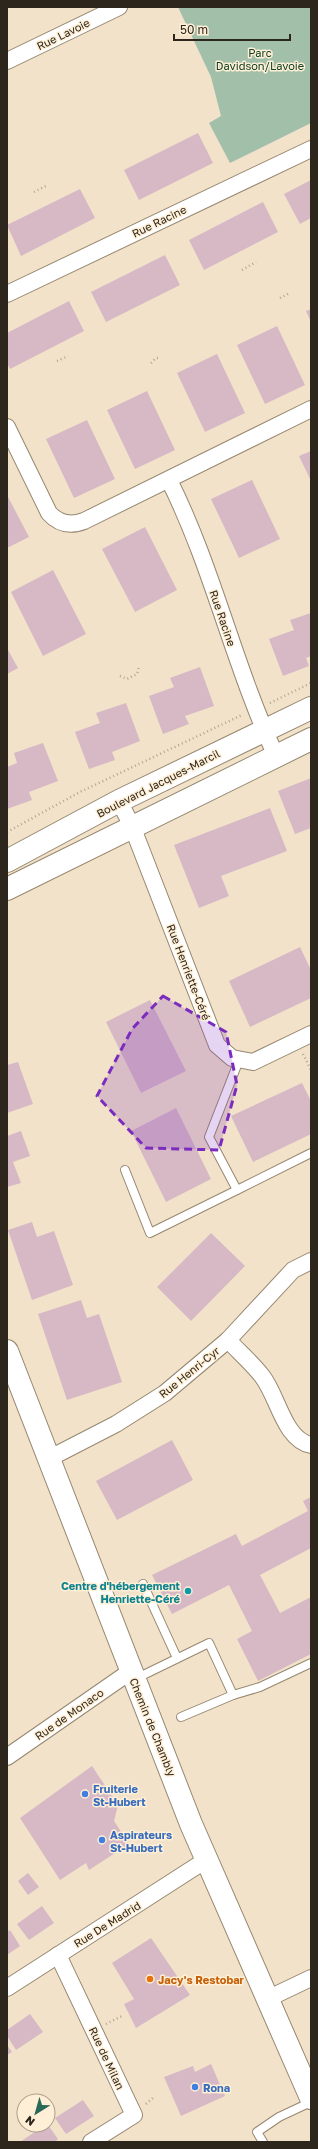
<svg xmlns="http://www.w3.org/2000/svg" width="318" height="2149" font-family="'Golos Text',sans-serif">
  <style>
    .green { fill: #a2bfaa }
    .building { fill: #d7b9c6 }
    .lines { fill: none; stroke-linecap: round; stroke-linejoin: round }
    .lane-casing { stroke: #968770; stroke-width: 10 }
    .street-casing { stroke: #968770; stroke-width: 18 }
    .secondary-casing { stroke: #968770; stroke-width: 24 }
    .path { stroke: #b2a692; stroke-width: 2.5; stroke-dasharray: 1 3; stroke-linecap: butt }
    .lane { stroke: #fff; stroke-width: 8 }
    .street { stroke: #fff; stroke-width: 16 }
    .secondary { stroke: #fff; stroke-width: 22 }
    .marked { fill: #7b2cbf; fill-opacity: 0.2; stroke: #7b2cbf; stroke-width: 3; stroke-dasharray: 8 5; stroke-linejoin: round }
    .culture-dot { fill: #0f9aa8; stroke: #ffefd6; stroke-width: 1.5 }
    .shop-dot { fill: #3f7fe0; stroke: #ffefd6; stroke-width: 1.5 }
    .food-dot { fill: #e8710a; stroke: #ffefd6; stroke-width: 1.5 }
    .labels { text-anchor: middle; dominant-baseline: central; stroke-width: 3; stroke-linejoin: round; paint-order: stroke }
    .street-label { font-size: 11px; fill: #2c261c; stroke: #ffefd6 }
    .park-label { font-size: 11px; fill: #0d4022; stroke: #ffefd6 }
    .culture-label { font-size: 11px; font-weight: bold; fill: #0d838f; stroke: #ffefd6; text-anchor: end }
    .shop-label { font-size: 11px; font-weight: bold; fill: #366cbe; stroke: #ffefd6; text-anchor: start }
    .food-label { font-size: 11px; font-weight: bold; fill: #c56008; stroke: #ffefd6; text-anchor: start }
  </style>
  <rect width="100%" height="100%" fill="#f1e2c9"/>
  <polygon class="green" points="178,7 311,7 311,123 230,163 209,123 221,116 211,77"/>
  <g class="building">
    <polygon points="198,133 213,163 139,200 124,170"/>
    <polygon points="311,180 311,218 300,224 284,194"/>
    <polygon points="80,189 95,218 21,256 7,225"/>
    <polygon points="263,202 278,232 204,270 189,240"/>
    <polygon points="165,255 180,285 106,322 91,292"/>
    <polygon points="69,301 84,331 10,369 7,363 7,333"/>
    <polygon points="311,309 311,322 306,311"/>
    <polygon points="277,326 305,385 265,404 237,345"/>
    <polygon points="217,354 245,413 205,432 177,373"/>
    <polygon points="147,391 175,450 135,469 107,410"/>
    <polygon points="87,420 115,479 74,498 46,439"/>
    <polygon points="311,451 311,481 299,456"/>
    <polygon points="252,480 280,539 239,558 211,499"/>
    <polygon points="7,495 29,537 7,548"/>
    <polygon points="145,527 177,590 135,612 102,549"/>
    <polygon points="53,570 86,634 43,656 11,592"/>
    <polygon points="311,613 311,656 306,658 309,666 283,676 269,639 294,630 290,620"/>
    <polygon points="7,648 18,668 7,674"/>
    <polygon points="200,667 214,706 185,716 189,724 163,734 149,696 174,687 170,678"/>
    <polygon points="126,703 140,741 112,752 115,760 89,769 75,732 100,723 96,713"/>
    <polygon points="43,743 58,781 29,792 32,800 7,809 7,767 17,763 14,753"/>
    <polygon points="311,778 311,828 295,834 278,791"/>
    <polygon points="270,808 287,851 221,876 229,896 199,908 174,845"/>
    <polygon points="300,947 311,970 311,998 250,1027 229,981"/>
    <polygon points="150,1000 186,1071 141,1093 106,1022"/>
    <polygon points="18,1062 33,1104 7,1113 7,1065"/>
    <polygon points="302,1083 311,1101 311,1134 253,1162 231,1116"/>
    <polygon points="176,1108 211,1179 166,1202 131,1131"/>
    <polygon points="21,1131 30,1156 13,1162 21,1183 7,1187 7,1136"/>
    <polygon points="32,1222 37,1237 54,1231 73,1285 32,1300 8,1230"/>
    <polygon points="211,1233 245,1266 191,1321 157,1287"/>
    <polygon points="81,1300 87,1318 99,1314 122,1382 67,1400 38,1314"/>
    <polygon points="172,1440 193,1480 117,1520 96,1481"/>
    <polygon points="311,1497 311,1548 260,1575 280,1613 311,1597 311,1654 258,1681 237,1639 252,1631 229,1585 172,1614 152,1575 236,1534 242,1546 308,1511 303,1501"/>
    <polygon points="92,1766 118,1805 114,1821 129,1844 89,1870 86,1863 60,1880 20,1818"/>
    <polygon points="28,1873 39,1887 28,1895 18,1881"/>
    <polygon points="42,1906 54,1923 29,1940 17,1924"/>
    <polygon points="10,1930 20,1946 7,1955 7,1932"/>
    <polygon points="151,1938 190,1995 136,2028 124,2004 134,1999 112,1963"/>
    <polygon points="30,2014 43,2032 16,2050 7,2036 7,2030"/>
    <polygon points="7,2045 12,2052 7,2055"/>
    <polygon points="211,2064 225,2096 181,2116 164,2077 193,2066 195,2072"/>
    <polygon points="83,2100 94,2116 66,2134 55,2118"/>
    <polygon points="45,2125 48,2125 58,2139 55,2142 20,2142"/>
  </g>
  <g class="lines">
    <defs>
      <g id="lane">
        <polyline points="239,1060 209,1137 237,1190 311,1153"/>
        <polyline points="125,1170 150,1233 237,1190"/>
        <polyline points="143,1584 177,1658"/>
        <polyline points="135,1679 209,1643 233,1695 260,1687 311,1663"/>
        <polyline points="181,1717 233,1695"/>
        <polyline points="263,2142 257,2132 279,2117 311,2102"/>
      </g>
      <g id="street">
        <polyline points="7,61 119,7"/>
        <polyline points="7,294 311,149"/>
        <path d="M7,427L49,513C59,524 71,526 84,521L311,409"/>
        <path d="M169,480C213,568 234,666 276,756"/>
        <polyline points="119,801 132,826 217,1045 232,1058 253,1062 311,1034"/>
        <path d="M228,1340C239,1352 252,1363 262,1376C278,1396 284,1440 311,1445"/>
        <polyline points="48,1459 116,1424 165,1393 228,1340 293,1270 311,1261"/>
        <polyline points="7,1757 131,1671"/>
        <polyline points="58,1955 134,2115 91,2142"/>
        <polyline points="7,1988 206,1860"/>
        <polyline points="267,1999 311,1978"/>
      </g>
      <g id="secondary">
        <polyline points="7,861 119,801 311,708"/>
        <polyline points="7,889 311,739"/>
        <polyline points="7,1351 191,1824 311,2098"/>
      </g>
    </defs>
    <use href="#lane" class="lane-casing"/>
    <use href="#street" class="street-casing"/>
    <use href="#secondary" class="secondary-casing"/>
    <g class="path">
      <polyline points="34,192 48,185"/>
      <polyline points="242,270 256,262"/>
      <polyline points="280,298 290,293"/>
      <polyline points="57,361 68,356"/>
      <polyline points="151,363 156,358 161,358"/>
      <polyline points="120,676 127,679 137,674 139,667"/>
      <polyline points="270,703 311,683"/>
      <polyline points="7,832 80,792 242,715"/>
      <polyline points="303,1054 311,1070"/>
      <polyline points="106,2024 122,2016"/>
      <polyline points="146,2104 153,2098"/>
    </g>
    <use href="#lane" class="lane"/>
    <use href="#street" class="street"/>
    <use href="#secondary" class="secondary"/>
  </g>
  <path class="marked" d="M163,996L226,1032L237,1085L219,1150L146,1148L97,1096L132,1029Z"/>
  <circle class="culture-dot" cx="188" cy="1591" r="4"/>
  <g class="shop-dot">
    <circle cx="85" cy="1794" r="4"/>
    <circle cx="102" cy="1840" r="4"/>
    <circle cx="195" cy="2087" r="4"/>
  </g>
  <circle class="food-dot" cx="150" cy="1979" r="4"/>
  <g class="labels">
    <g class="street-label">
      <text transform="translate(63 34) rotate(-26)">Rue Lavoie</text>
      <text transform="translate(159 221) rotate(-26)">Rue Racine</text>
      <text transform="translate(223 618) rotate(71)">Rue Racine</text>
      <text transform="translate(158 783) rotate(-27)">Boulevard Jacques-Marcil</text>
      <text transform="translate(189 972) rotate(69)">Rue Henriette-Céré</text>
      <text transform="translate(189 1372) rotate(-39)">Rue Henri-Cyr</text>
      <text transform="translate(69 1714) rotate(-35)">Rue de Monaco</text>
      <text transform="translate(153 1727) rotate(68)">Chemin de Chambly</text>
      <text transform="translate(107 1924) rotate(-32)">Rue De Madrid</text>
      <text transform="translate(107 2058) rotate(65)">Rue de Milan</text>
    </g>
    <g class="park-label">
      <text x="260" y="52">Parc<tspan x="260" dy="13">Davidson/Lavoie</tspan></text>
    </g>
    <g class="culture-label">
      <text x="180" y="1585">Centre d'hébergement<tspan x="180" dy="13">Henriette-Céré</tspan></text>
    </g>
    <g class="shop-label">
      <text x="93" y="1788">Fruiterie<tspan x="93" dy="13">St-Hubert</tspan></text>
      <text x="110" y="1834">Aspirateurs<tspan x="110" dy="13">St-Hubert</tspan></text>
      <text x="203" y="2087">Rona</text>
    </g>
    <g class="food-label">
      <text x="158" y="1979">Jacy's Restobar</text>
    </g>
  </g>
  <rect width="318" height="2149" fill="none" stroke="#2c261c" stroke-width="16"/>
  <g transform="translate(36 2113) rotate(217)"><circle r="19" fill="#ffefd6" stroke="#ab9f8c"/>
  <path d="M0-3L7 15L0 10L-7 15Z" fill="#286958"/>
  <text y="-6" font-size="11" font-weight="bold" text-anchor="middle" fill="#2c261c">N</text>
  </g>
  <path d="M174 34v6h116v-6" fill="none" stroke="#2c261c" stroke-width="2"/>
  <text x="180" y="34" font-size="12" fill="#2c261c" stroke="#ffefd6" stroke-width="3" paint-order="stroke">50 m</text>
</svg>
